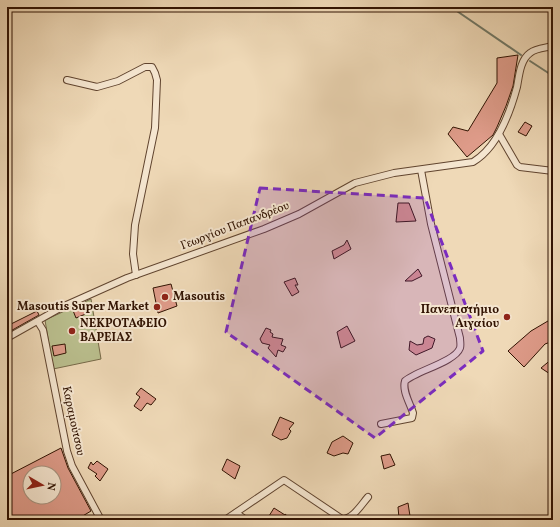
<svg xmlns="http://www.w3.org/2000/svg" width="560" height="527" font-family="Vollkorn,serif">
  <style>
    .green { fill: #babf8e; stroke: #766948 }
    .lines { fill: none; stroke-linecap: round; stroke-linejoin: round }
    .stream { stroke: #717866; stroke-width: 2 }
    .building { fill: #de9b89; stroke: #311302; fill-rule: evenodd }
    .street-casing { stroke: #60442f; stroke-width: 8 }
    .street { stroke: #f5e6d0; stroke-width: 6 }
    .marked { fill: #7b2cbf; fill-opacity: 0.2; stroke: #7b2cbf; stroke-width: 3; stroke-dasharray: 8 5; stroke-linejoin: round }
    .poi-dot { fill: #8f2418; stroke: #f5e6d0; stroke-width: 1.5 }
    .labels { text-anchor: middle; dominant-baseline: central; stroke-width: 4; stroke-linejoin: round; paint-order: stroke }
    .street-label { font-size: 12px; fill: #311302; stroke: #f5e6d0 }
    .poi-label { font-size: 12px; font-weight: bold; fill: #311302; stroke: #f5e6d0; text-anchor: start }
  </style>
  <rect width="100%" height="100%" fill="#efd9b7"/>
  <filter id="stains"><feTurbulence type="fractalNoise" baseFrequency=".005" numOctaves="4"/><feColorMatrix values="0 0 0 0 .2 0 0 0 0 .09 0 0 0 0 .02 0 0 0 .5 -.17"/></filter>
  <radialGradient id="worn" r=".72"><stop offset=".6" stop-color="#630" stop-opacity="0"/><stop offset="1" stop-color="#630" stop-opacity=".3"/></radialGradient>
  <polygon class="green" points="91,299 101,359 53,369 45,320"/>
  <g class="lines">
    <g class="stream">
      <polyline points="451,7 521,55"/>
      <polyline points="530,61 553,76"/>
    </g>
  </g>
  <g class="building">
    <polygon points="518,55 513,86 506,106 497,127 493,135 467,157 448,134 453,127 468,131 497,83 497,58"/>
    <polygon points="525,122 532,126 526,136 518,132"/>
    <polygon points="398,203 409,203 416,221 396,222"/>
    <polygon points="347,240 351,249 334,259 332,251 344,245"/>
    <polygon points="418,269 422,276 412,281 405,281"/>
    <polygon points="295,278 298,285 295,285 299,292 292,296 284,282"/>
    <polygon points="171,284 177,306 158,313 153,288"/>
    <polygon points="85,303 88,313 76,318 72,308"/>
    <polygon points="37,311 39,315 7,333 7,326"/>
    <polygon points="553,318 553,341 545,344 524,367 508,351 531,331"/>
    <polygon points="347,326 355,341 341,348 337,332"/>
    <polygon points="266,328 271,330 270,332 273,334 272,337 283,339 281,345 286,347 283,352 278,350 276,357 268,348 270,345 262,343 260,339"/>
    <polygon points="428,336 435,339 432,348 416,355 409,350 410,341 417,345 423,344 424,338"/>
    <polygon points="65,344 66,353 54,356 52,346"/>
    <polygon points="553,358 553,371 550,374 541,368"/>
    <polygon points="141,388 156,399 151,405 147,403 141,411 134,406 140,397 136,394"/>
    <polygon points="280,417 294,423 289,429 291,431 287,438 281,440 272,435"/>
    <polygon points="343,436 353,443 348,454 343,453 334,456 327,453 332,442"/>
    <path d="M61,448L68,468L91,511L76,520H7V476ZM30,473H54V497H30Z"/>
    <polygon points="390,454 395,465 384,469 381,456"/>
    <polygon points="227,459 240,466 235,479 222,470"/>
    <polygon points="97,461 108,469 100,481 95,476 97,474 88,468 91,462 93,465"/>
    <polygon points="408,503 410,516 399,518 398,507"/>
    <polygon points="274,508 285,515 285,514 292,520 277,520 269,516"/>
  </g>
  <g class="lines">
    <defs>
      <g id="street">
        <polyline points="67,80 97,87 118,81 145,67 152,67 155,73 157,80 155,128 135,225 133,254 136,275"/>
        <polyline points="499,134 517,165 520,167 553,171"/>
        <polyline points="38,322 43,330 67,451 72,466 101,520"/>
        <path d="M7,338L62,307L127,278L264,229L299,214L355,183L394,173L473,162C497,148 510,113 517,87C519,77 520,60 530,53C536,48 545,48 553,46"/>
        <path d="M381,424L412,418L413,413C410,403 402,391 405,381C416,371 455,362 460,348C461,345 460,341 460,338L431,224L421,170"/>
        <polyline points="236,513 246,520"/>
        <path d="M225,520L284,480L342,519C353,519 361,505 368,497"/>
      </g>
    </defs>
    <use href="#street" class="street-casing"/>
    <use href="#street" class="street"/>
  </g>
  <path class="marked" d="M260,188L425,198L483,351L375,438L226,332Z"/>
  <g class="poi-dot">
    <circle cx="165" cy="297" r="4"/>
    <circle cx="157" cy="307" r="4"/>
    <circle cx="507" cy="317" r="4"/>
    <circle cx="72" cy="331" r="4"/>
  </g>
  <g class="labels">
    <g class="street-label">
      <text transform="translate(235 226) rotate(-21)">Γεωργίου Παπανδρέου</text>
      <text transform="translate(73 421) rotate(78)">Καραμούτσου</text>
    </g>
    <g class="poi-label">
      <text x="173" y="297">Masoutis</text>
      <text x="149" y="307" text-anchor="end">Masoutis Super Market</text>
      <text x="499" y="310" text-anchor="end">Πανεπιστήμιο<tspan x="499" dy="14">Αιγαίου</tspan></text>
      <text x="80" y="324">ΝΕΚΡΟΤΑΦΕΙΟ<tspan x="80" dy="14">ΒΑΡΕΙΑΣ</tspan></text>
    </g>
  </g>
  <rect width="560" height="527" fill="none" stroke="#efd9b7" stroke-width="24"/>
  <rect x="8" y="8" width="544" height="511" fill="none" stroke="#311302" stroke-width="2"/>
  <rect x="12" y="12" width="536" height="503" fill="none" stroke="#311302"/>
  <g transform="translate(42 485) rotate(99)"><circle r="19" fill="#f5e6d0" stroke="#a7927e"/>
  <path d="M0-3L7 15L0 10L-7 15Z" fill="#8f2418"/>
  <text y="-6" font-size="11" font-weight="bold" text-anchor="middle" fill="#311302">N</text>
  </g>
  <rect width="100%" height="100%" filter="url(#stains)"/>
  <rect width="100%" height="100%" fill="url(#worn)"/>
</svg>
